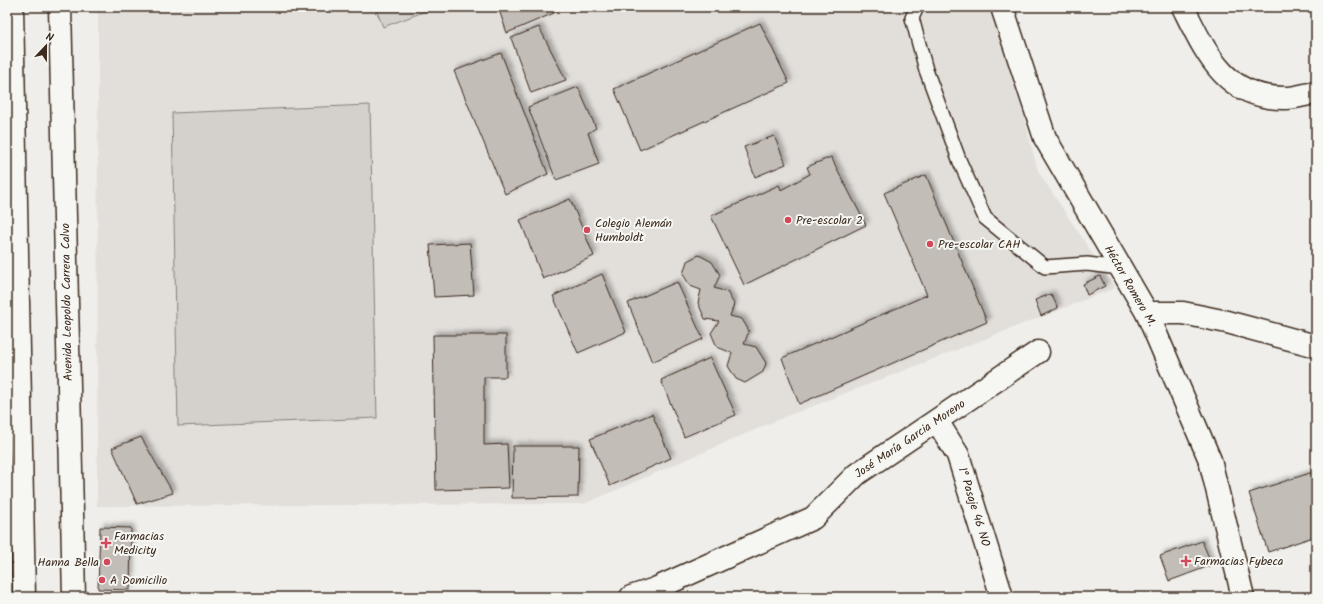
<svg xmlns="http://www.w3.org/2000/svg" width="1323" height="604" font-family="Kalam,sans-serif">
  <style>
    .built { fill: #e2dfdb }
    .green { fill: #d4d1cc; stroke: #887e75 }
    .building { fill: #c2bdb7; stroke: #3b2a1e; filter: url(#shadow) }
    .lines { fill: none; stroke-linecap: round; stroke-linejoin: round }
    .lane-casing { stroke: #3b2a1e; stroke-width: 16 }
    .street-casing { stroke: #3b2a1e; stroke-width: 25 }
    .secondary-casing { stroke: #3b2a1e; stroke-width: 25 }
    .lane { stroke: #f6f6f2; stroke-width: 13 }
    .street { stroke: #f6f6f2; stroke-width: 22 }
    .secondary { stroke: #f6f6f2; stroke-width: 22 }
    .poi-dot { fill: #d1495b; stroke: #f6f6f2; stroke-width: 1.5 }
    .labels { text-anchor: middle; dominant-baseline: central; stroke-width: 4; stroke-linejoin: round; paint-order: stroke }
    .poi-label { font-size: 12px; fill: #3b2a1e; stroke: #f6f6f2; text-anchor: start }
    .street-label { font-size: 12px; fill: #3b2a1e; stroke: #f6f6f2 }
  </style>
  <defs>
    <filter id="shadow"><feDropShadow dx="3.5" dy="-3.5" stdDeviation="2" flood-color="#0004"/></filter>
  </defs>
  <rect width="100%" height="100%" fill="#efeeea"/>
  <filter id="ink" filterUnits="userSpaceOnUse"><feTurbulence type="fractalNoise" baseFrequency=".025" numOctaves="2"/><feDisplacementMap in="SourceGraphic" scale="8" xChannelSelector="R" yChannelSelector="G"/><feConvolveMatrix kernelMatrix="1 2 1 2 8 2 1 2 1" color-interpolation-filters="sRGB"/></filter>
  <g filter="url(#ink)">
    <polygon class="built" points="98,7 995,7 1038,171 1115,288 782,418 584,504 97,506"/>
    <g class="green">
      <polygon points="375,7 437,7 383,27"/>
      <polygon points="370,105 377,418 178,426 172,113"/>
    </g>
    <g class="building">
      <polygon points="498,7 551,7 554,13 507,33"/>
      <polygon points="760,23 789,83 640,150 614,89"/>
      <polygon points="539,27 566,80 531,93 511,38"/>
      <polygon points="501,53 548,174 505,194 454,71"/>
      <polygon points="578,87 596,128 588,133 599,164 556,180 528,107"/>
      <polygon points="774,136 786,164 755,177 744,147"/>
      <polygon points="831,157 866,225 744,285 711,216 779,185 781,190 810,174 807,167"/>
      <polygon points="926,175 987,322 799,404 782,358 927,295 884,193"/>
      <polygon points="570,199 594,256 543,279 520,220"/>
      <polygon points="470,243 474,295 434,297 430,245"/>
      <polygon points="699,255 712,262 720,275 714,288 727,292 734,304 730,316 742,319 749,331 744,344 756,347 766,363 763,372 745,383 736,379 728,366 732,353 717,347 711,333 719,321 705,319 698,303 701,290 690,286 683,274 687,261"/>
      <polygon points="602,274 626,332 578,353 553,296"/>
      <polygon points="1100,276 1105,286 1087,295 1083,284"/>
      <polygon points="677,282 703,339 652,362 628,303"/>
      <polygon points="1051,294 1058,308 1041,316 1035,300"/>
      <polygon points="433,335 506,335 506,377 484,377 484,445 507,444 509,488 436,490"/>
      <polygon points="710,358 736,415 684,437 661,380"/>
      <polygon points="652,414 671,458 610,486 590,439"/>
      <polygon points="141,437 173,493 137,504 112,448"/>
      <polygon points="513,446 579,446 578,497 512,498"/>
      <polygon points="1316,471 1316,536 1268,552 1249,493"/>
      <polygon points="100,527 131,528 130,590 98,589"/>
      <polygon points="1202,541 1212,565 1169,581 1160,556"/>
    </g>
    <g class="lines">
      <defs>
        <polyline id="lane" points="917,7 912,18 926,70 960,162 985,218 1045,267 1087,264 1120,268"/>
        <g id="street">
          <polyline points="1002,7 1045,138 1147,313 1210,460 1243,597"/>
          <path d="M1183,7C1206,53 1225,99 1286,98C1296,98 1306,94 1316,93"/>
          <polyline points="1147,313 1183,313 1227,322 1316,346"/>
          <polyline points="937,421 958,455 1002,597"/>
          <polyline points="631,597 655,589 813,518 857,474 1038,352"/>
        </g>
        <g id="secondary">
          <polyline points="12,7 24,597"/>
          <polyline points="60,7 74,597"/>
        </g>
      </defs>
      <use href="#lane" class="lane-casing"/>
      <use href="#street" class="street-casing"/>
      <use href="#secondary" class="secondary-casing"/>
      <use href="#lane" class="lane"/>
      <use href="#street" class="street"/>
      <use href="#secondary" class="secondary"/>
    </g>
  </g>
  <g class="poi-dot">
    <circle cx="788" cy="220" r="4"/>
    <circle cx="587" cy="230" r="4"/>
    <circle cx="930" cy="244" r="4"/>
    <path d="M104 537h4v4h4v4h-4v4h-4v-4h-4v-4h4z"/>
    <path d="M1184 555h4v4h4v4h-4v4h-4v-4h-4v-4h4z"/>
    <circle cx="107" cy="562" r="4"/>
    <circle cx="102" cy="580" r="4"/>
  </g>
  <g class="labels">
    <g class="poi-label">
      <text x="796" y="220">Pre-escolar 2</text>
      <text x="595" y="223">Colegio Alemán<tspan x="595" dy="14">Humboldt</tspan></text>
      <text x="938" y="244">Pre-escolar CAH</text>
      <text x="114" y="536">Farmacias<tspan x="114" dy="14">Medicity</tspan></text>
      <text x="1194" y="561">Farmacias Fybeca</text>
      <text x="99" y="562" text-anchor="end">Hanna Bella</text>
      <text x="110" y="580">A Domicilio</text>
    </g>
    <g class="street-label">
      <text transform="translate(1130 286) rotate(60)">Héctor Romero M.</text>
      <text transform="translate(67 302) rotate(-91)">Avenida Leopoldo Carrera Calvo</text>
      <text transform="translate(910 439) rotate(-34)">José María Garcia Moreno</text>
      <text transform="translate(974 507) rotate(73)">1° Pasaje 46 NO</text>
    </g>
  </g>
  <rect width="1323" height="604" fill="none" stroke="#f6f6f2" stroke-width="24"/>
  <rect x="12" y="12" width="1299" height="580" fill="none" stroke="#3b2a1e" stroke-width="1.5" filter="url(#ink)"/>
  <g transform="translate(46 46) rotate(22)" stroke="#f6f6f2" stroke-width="3" paint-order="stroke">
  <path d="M0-3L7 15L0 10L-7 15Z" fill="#3b2a1e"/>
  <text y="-6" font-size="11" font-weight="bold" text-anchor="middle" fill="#3b2a1e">N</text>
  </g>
</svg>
